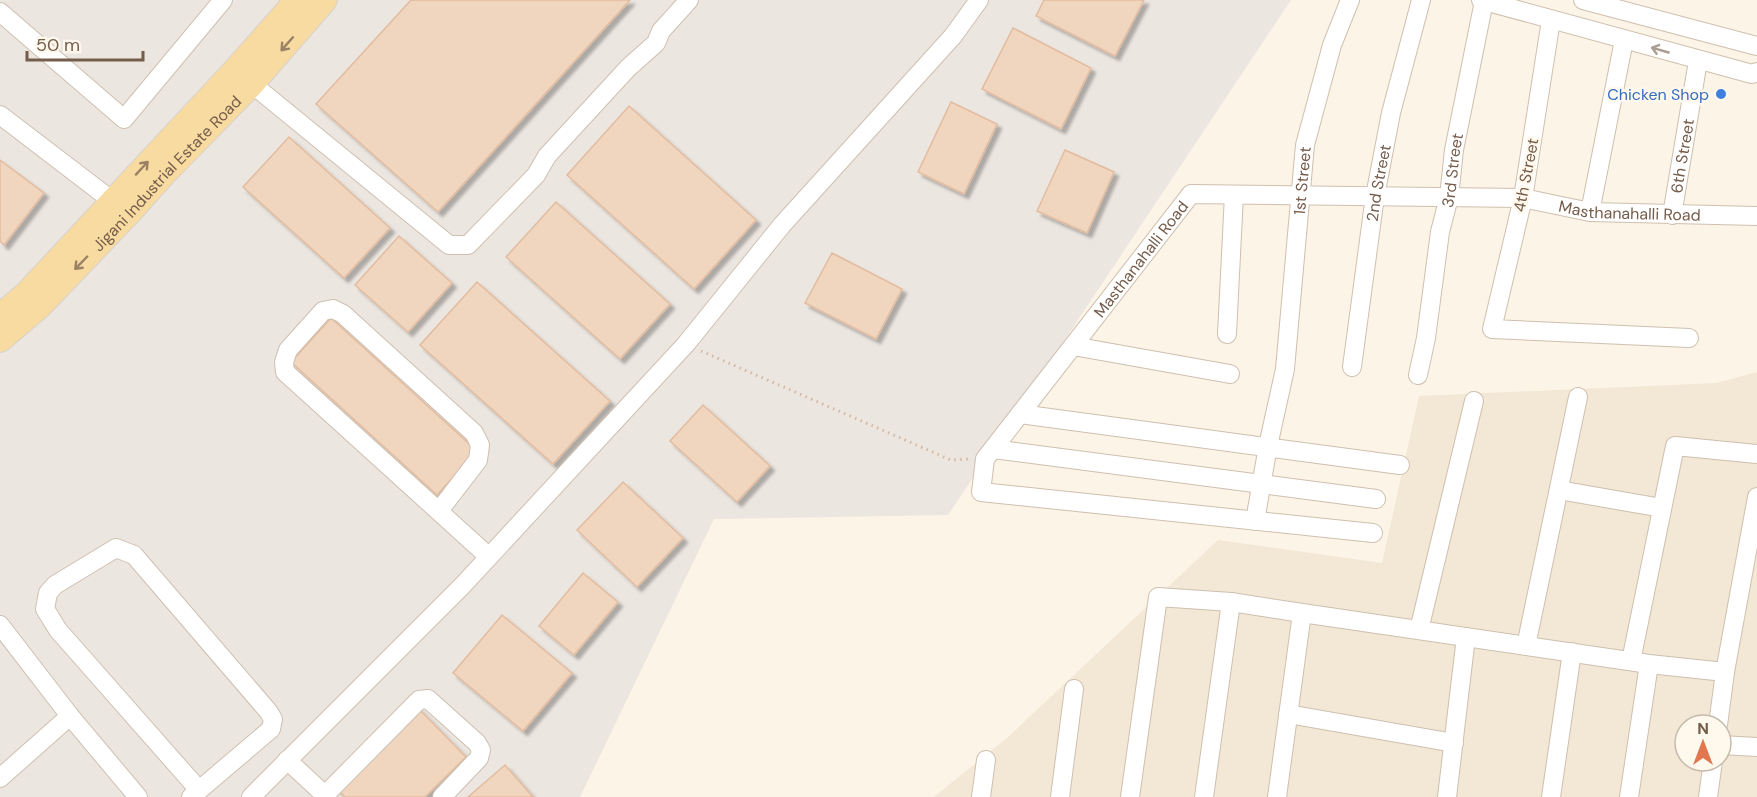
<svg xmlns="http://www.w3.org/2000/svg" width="1757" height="797" font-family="'DM Sans',sans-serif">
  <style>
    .residential { fill: #f3e7d5; fill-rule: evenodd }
    .industrial { fill: #ece6e0 }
    .building { fill: #f0d5bf; stroke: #e3bc9f; stroke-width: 1.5; filter: url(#shadow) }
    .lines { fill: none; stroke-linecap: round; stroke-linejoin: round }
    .minor-casing { stroke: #cfbfaf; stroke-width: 20 }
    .major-casing { stroke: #d8d1cd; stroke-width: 26 }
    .path { stroke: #d5b8a2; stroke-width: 3; stroke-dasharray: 1.5 4.5; stroke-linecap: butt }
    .minor { stroke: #fff; stroke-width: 18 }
    .major { stroke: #f8dba1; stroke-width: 24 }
    .oneway { stroke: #9c8265 }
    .oneway2 { stroke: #ac9d93 }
    .shop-dot { fill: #3f7fe0; stroke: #fef8ed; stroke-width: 2 }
    .labels { text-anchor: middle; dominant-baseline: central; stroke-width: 5; stroke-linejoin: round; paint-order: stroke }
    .shop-label { font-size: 16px; fill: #366cbe; stroke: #fef8ed; text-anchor: end }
    .street-label { font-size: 16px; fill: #755c4b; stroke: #fef8ed }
  </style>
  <defs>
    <filter id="shadow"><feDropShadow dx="4.5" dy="4.5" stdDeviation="1.5" flood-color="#0004"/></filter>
  </defs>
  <rect width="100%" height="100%" fill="#fcf4e6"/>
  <path class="residential" d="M1757,372V797H934L1007,738L1218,540L1382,563L1419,396L1717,383ZM1685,725H1721V761H1685Z"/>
  <polygon class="industrial" points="0,0 1291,0 948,515 714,519 580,797 0,797"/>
  <g class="building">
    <polygon points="411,0 630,0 438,212 316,104"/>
    <polygon points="1044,0 1144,0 1115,56 1036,16"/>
    <polygon points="1013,28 1091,68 1061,129 982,89"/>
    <polygon points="951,102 997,124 964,194 918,172"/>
    <polygon points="629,106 756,220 694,289 567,175"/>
    <polygon points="289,137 390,228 344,278 243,187"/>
    <polygon points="1065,150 1114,172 1087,233 1037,211"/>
    <polygon points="0,160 44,193 4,245 0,241"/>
    <polygon points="556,202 670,304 620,359 506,257"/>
    <polygon points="399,236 452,283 408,332 355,285"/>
    <polygon points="832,253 902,289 876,339 805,303"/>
    <polygon points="477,282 610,401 553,464 420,345"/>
    <polygon points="331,318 477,451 437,495 291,362"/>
    <polygon points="703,405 770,466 737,502 670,441"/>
    <polygon points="623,482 683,538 637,587 577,530"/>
    <polygon points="583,573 618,602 574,655 539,626"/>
    <polygon points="502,615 572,673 523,731 453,673"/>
    <polygon points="418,708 466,757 425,797 345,797 336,788"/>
    <polygon points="505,765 533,797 468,797"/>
  </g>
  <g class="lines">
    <defs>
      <g id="minor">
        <polyline points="1481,0 1752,74 1757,72"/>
        <polyline points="1583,0 1757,46"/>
        <polyline points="0,12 124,119 223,0"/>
        <polyline points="1551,20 1523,198 1492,329 1689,338"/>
        <polyline points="252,84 449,245 468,245 536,175 547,156 628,68 656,43 661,31 689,0"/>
        <polyline points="0,115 123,209"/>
        <polyline points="1590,212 1624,40"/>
        <path id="s1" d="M1672,215L1698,61"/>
        <polyline points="1227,334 1234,195"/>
        <polyline points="1073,346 1230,374"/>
        <path id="s2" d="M1352,367L1375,196L1391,113L1421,0"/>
        <path id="s3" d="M1418,375L1426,338L1440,232L1449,197L1454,150L1484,1"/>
        <polyline points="1020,414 1400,465"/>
        <polyline points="993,449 1376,499"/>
        <polyline points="1559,490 1662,508"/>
        <polyline points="439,511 478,460 480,445 474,433 343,314 333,309 323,311 288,350 284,362 285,372 488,556"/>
        <path id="s4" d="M1255,521L1268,446L1285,369L1305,145L1332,45L1350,0"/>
        <path id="s5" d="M1373,533L981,492L985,459L1191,194L1523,198L1590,212L1757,216"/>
        <polyline points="0,625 70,716 138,797"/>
        <polyline points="1419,630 1474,401"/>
        <polyline points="1526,646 1578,397"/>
        <polyline points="1631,661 1675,446 1757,454"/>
        <polyline points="1288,714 1454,743"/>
        <polyline points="1718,725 1725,672 1757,497"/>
        <polyline points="1721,745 1757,747"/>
        <polyline points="287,760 327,797"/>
        <polyline points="0,778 70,716"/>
        <polyline points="325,795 419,700 428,699 477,743 481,750 479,758 442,797"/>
        <polyline points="191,797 271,729 273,719 268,711 134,555 116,548 55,585 48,593 45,609 58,630 199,790"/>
        <polyline points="251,797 462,586 686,344 782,225 953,36 979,0"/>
        <polyline points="981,797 986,760"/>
        <polyline points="1060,797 1074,689"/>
        <polyline points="1130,797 1158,597 1231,602 1302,613"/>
        <polyline points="1204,797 1231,602"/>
        <polyline points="1277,797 1302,613 1649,664 1725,672"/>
        <polyline points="1447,797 1466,637"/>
        <polyline points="1551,797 1572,652"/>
        <polyline points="1629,797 1649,664"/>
        <polyline points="1708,797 1713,761"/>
      </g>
      <g id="major">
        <polyline points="0,316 26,294 235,70 297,0"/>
        <path id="s6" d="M0,340L41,305L129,213L164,174L252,84L325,0"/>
      </g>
    </defs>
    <use href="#minor" class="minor-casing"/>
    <use href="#major" class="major-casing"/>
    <polyline class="path" points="701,351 951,460 969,459"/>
    <use href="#minor" class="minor"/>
    <use href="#major" class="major"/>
  </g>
  <defs><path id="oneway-shaft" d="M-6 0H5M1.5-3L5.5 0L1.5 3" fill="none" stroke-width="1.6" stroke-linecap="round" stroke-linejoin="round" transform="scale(1.5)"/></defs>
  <g class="oneway">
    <use href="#oneway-shaft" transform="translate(287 44) rotate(131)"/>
    <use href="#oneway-shaft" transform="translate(142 168) rotate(-47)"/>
    <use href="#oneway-shaft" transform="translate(81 263) rotate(134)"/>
  </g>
  <use class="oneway2" href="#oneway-shaft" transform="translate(1660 50) rotate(-164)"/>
  <circle class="shop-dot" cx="1721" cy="94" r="6"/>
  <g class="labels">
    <g class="shop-label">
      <text x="1709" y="94">Chicken Shop</text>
    </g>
    <g class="street-label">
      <text stroke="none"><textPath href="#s1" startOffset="60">6th Street</textPath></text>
      <text stroke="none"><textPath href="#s3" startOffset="208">3rd Street</textPath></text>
      <text stroke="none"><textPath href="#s6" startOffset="236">Jigani Industrial Estate Road</textPath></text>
      <text transform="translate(1526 175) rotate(-79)">4th Street</text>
      <text stroke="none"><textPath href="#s4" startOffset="344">1st Street</textPath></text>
      <text stroke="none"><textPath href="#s2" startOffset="186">2nd Street</textPath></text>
      <text stroke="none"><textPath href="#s5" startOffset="1203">Masthanahalli Road</textPath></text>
      <text stroke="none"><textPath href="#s5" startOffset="681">Masthanahalli Road</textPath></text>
    </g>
  </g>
  <g transform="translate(1703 743)"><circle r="28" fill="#fef8ed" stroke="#c7baac" stroke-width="1.5"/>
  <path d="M0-4.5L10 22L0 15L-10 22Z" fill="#e2764f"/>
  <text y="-9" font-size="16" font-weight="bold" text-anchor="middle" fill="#755c4b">N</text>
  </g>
  <path d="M27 51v9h116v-9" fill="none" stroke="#755c4b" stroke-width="3"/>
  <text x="36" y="51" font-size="18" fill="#755c4b" stroke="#fef8ed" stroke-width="4.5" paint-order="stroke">50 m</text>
</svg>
